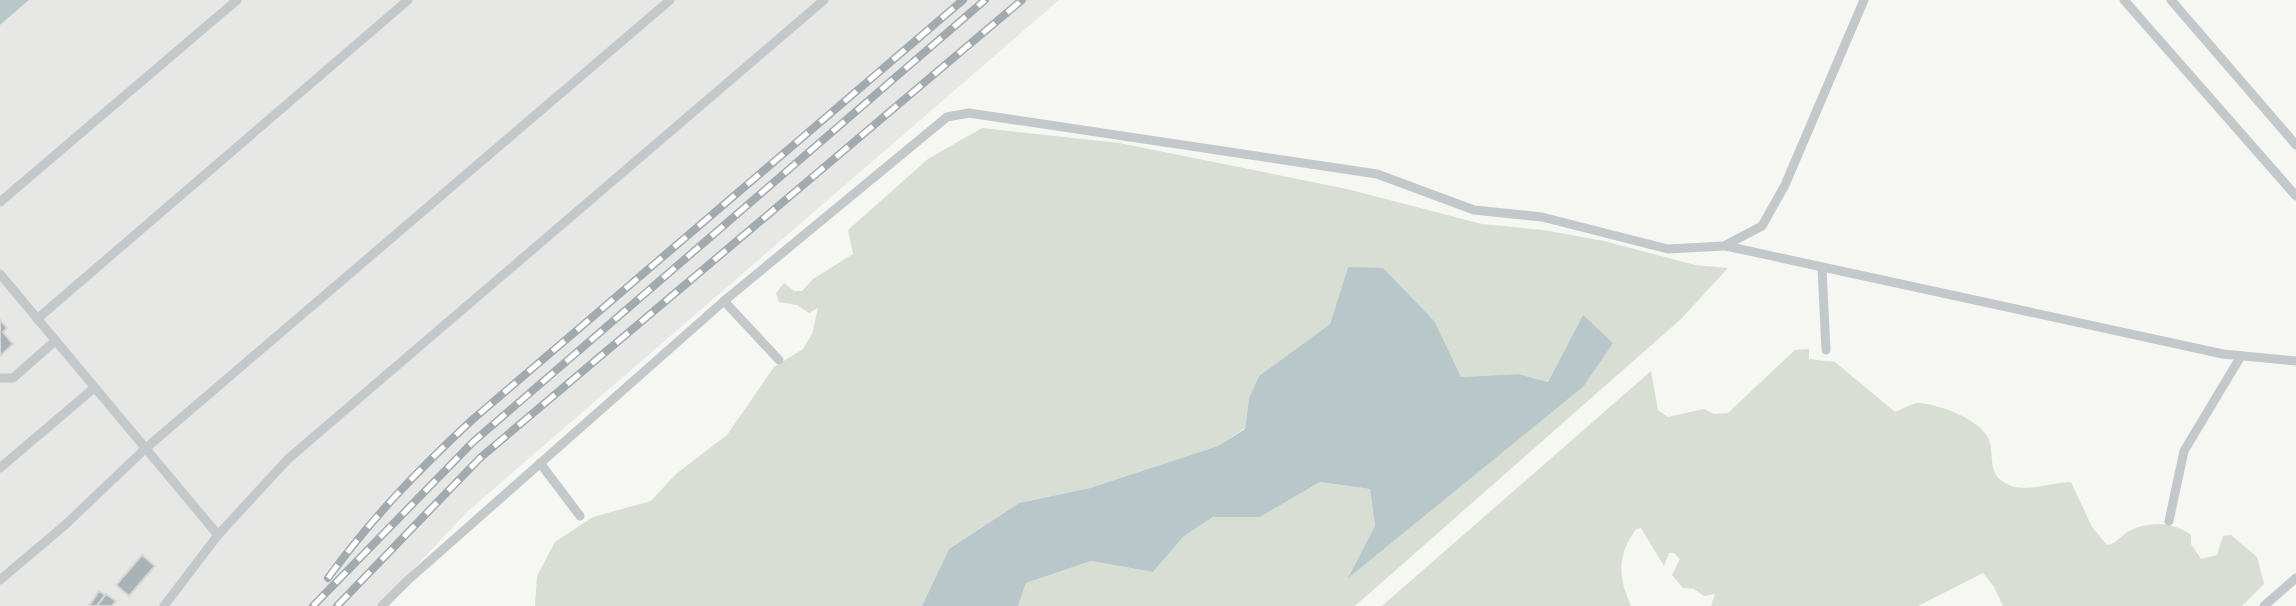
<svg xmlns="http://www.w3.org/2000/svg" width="2296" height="606" font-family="Barlow,sans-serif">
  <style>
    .built { fill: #e7e7e5 }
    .green { fill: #d8ded3 }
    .water { fill: #b8c7c9 }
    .building { fill: #a9b3b7; stroke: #d7d7d5; stroke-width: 2 }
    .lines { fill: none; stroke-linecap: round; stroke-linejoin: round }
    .service { stroke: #c3c8ca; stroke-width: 9 }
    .rail-casing { stroke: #a1aaae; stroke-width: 8 }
    .rail { stroke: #fff; stroke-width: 5; stroke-dasharray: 16; stroke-linecap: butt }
  </style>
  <rect width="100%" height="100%" fill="#f6f6f2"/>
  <polygon class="built" points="29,0 1059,0 468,511 379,606 0,606 0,25"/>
  <g class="green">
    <polygon points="982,128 1119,143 1347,189 1482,224 1543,230 1604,241 1695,265 1728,268 1681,319 1355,606 1018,606 1026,583 1091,561 1153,572 1183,537 1213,517 1260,517 1320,482 1370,489 1375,526 1349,576 1583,387 1583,315 1548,382 1519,374 1461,377 1435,322 1348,267 1330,324 1259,376 1249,398 1245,428 1218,446 1090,488 1019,503 949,549 922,606 535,606 537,576 555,542 593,517 651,501 676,474 727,435 774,367 803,349 812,334 818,308 809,313 797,305 779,302 776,293 784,283 794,291 802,291 813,279 853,254 848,230 928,159"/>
    <path d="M1809,349V359L1835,362L1895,412C1903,409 1913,402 1921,403C1942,406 1976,418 1987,436C1996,450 1986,469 2002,481C2021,496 2049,482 2071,482L2092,527L2107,545C2119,543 2121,534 2131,530C2152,521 2173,522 2191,535V544L2201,559L2217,555L2223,536L2231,535L2257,557L2264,584L2242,606H2003L1994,587L1983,573L1918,606H1711L1715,594L1704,596L1694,589L1683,588L1672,575L1680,559L1674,553H1669L1664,566L1641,528L1636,529C1617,555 1618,577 1631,606H1382L1651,371L1658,410L1668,417L1704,409L1714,414L1728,413L1795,350Z"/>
  </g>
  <g class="water">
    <polygon points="0,0 29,0 0,25"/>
    <polygon points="1348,267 1383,268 1435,322 1461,377 1519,374 1548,382 1583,315 1613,343 1583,387 1348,578 1375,526 1370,489 1320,482 1260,517 1213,517 1183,537 1153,572 1091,561 1026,583 1018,606 922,606 949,549 1019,503 1090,488 1218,446 1245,429 1249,398 1259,376 1330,324"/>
  </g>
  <g class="building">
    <polygon points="0,320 7,328 3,332 13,344 0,356"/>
    <polygon points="142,555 155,566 129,596 116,585"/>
    <polygon points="99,591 105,595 97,606 89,606"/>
    <polygon points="106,594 116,601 112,606 97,606"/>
  </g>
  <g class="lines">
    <g class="service">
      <polyline points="2124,0 2296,196"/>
      <polyline points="2171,0 2296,145"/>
      <polyline points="0,202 237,0"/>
      <polyline points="1726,246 2223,354 2296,361"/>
      <polyline points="1822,268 1826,350"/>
      <polyline points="0,274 218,535"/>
      <polyline points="724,301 779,360"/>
      <polyline points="37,319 408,0"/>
      <polyline points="0,378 13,378 55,341"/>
      <polyline points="540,463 580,516"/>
      <polyline points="0,468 94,388"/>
      <polyline points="2169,521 2184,451 2241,356"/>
      <polyline points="0,580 65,525 146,448 670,0"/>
      <polyline points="164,606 218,535 288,459 824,0"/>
      <polyline points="382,606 407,581 724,301 947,117 969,113 1377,174 1474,210 1542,217 1668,249 1724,246 1762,226 1785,185 1864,0"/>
      <polyline points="2264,606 2296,578"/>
    </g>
    <defs>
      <g id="rail">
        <path d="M328,578C372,518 417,471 472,420L963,0"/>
        <polyline points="313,606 473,442 985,0"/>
        <polyline points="337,606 480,458 1022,0"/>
      </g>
    </defs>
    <use href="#rail" class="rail-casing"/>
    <use href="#rail" class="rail"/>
  </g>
</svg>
